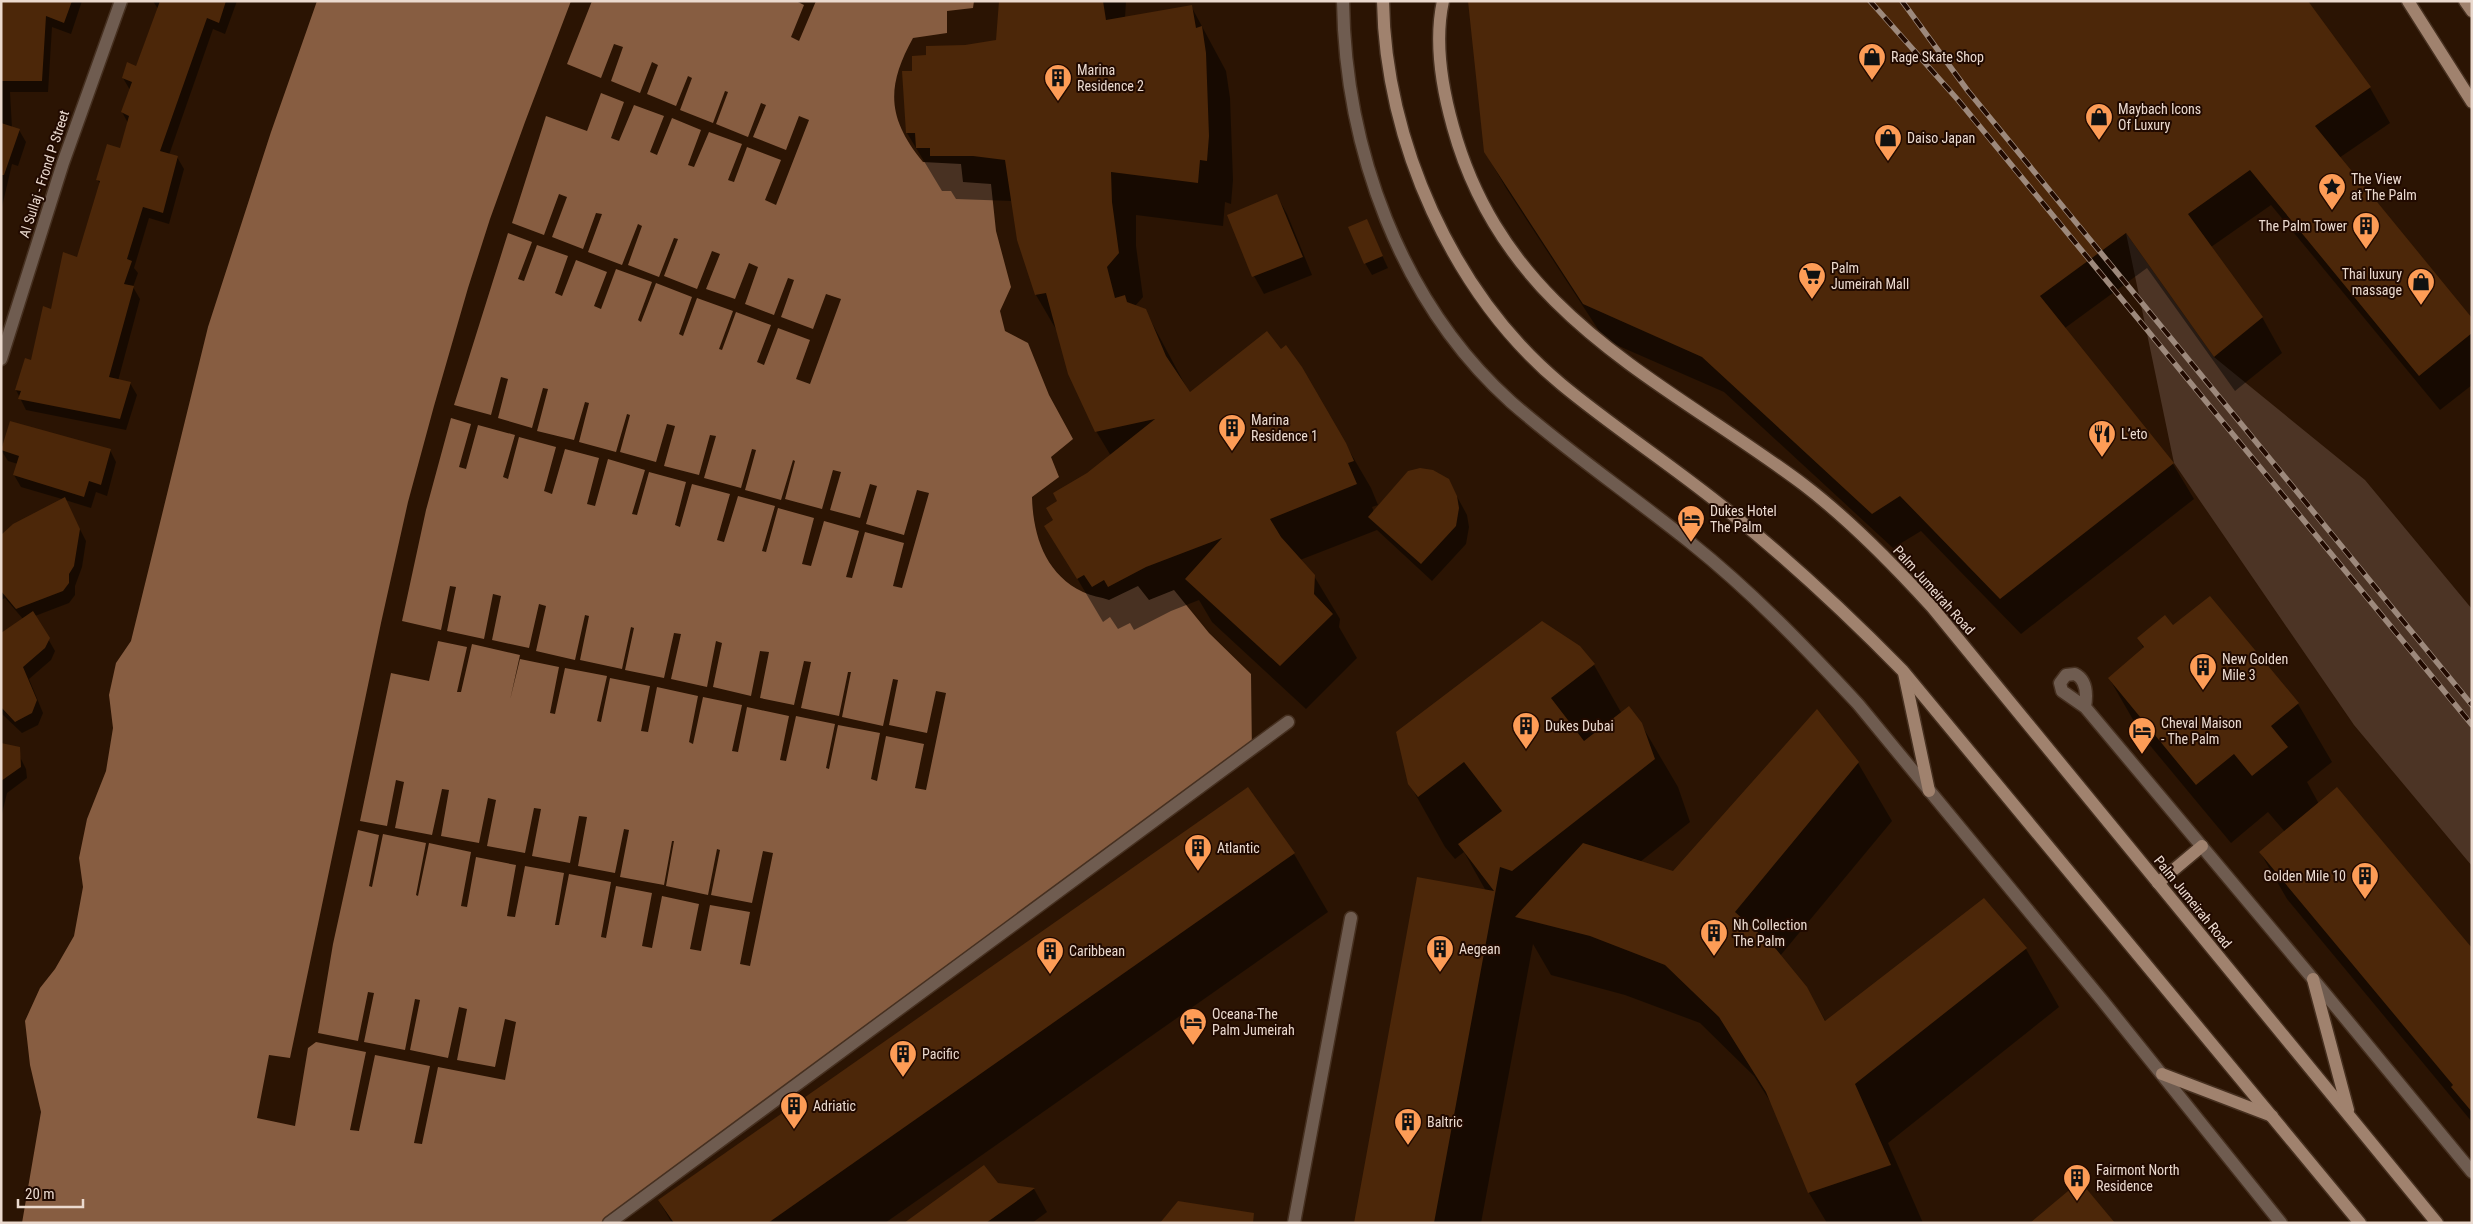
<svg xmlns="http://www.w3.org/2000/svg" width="2473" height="1224" font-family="'Roboto Condensed',sans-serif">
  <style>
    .green { fill: #4c3425 }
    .water { fill: #875d41 }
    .pier { fill: #2b1403 }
    .shadow { fill: #0007 }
    .building { fill: #4c2709 }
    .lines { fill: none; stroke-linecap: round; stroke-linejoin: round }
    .pedestrian-casing { stroke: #463020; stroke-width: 15 }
    .minor-casing { stroke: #463020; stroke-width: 15 }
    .tertiary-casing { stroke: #463020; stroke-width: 15 }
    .secondary-casing { stroke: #463020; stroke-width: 15 }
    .pedestrian { stroke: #6f5c50; stroke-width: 12 }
    .minor { stroke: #6f5c50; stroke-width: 12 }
    .tertiary { stroke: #6f5c50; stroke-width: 12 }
    .secondary { stroke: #a0826e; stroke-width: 12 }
    .rail-casing { stroke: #9d897c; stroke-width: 5.5 }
    .rail { stroke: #210a00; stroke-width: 4; stroke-dasharray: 11; stroke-linecap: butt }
    .labels { text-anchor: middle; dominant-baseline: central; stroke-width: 4; stroke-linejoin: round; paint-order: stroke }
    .poi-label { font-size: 14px; fill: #ebdacf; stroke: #210a00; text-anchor: start }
    .street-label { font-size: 14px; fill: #ebdacf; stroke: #210a00 }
  </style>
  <rect width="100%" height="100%" fill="#2b1403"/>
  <polygon class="green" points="2126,233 2214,357 2365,480 2472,609 2472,866 2354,725 2174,463"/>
  <path class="water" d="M317,1H974L973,8L947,11V33L913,38C886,87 887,118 923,162L961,164L963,182L991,184L996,231L1011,287L1000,311L1005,331L1028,343L1049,395L1073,439L1051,457L1059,477L1032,497C1033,535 1045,574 1083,592C1091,596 1101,597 1109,600L1138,586L1149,600L1174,590L1209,633L1251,674L1252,755L604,1223H22L41,1112L30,1065L25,1021L40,988L55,969L74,936L83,887L79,858L87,819L106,771L113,728L109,695L116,663L131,641L208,327L271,132Z"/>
  <g class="pier">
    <polygon points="571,1 592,1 567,64 601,78 614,44 623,47 611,81 640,93 652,62 658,65 647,94 676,106 688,76 692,78 680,110 713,123 725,91 728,92 716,124 748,137 761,103 766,105 753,137 786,150 799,116 809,120 776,205 765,200 781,160 747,147 734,182 728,180 742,144 709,132 694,167 688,165 701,130 672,118 657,155 650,152 664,116 634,105 619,141 611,138 624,102 601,93 587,131 546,116 512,223 544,235 559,194 567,197 552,237 583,249 596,213 602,214 588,252 622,265 638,224 642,226 628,265 659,277 674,238 678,239 664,276 697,289 712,251 720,254 706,289 735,299 749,263 758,267 745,304 774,315 788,278 794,280 781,317 813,329 826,294 841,299 810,384 796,379 810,340 778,328 764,365 757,362 771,325 736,312 722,350 719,349 733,311 697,298 683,336 679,334 692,297 656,283 641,322 638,320 652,282 616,269 601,309 594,306 607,272 576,260 562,296 555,293 568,256 537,245 524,281 518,279 532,242 508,233 454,405 491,415 501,377 508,379 498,418 532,428 543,388 548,389 537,431 574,440 585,402 589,403 579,442 616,452 627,414 630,415 620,452 656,462 667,424 675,426 664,466 699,475 710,435 716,436 704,478 741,488 752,449 756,450 745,490 781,500 793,460 795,461 785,499 822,509 833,470 841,472 830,510 860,518 870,484 877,486 866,524 904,535 917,490 929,493 902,588 893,586 904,543 865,532 852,578 846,577 859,531 824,521 811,566 802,564 814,518 778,508 766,552 762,551 775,506 738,496 724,542 717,540 730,494 692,484 680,527 675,525 686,482 649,472 637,515 632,514 645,470 608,459 595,506 587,504 599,458 565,449 552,494 544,491 556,447 519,437 508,479 503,477 515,435 478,425 466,469 459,467 471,424 451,418 426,510 402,621 441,630 450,586 456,587 447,631 484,639 493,594 501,596 492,640 529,648 539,604 546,606 536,651 575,660 585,615 589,616 580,660 622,669 631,627 634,628 625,670 664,678 674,633 681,634 671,679 707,687 716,641 722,643 713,687 751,696 760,651 769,652 760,698 794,705 804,661 811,662 801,708 839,716 848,672 851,672 842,717 883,726 893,679 898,680 889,725 927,733 936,691 946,693 926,790 915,788 924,744 886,736 877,781 871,779 880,733 838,725 829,769 826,768 835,724 796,716 786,761 780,760 789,716 747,707 738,752 732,751 742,705 703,697 693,744 689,742 698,696 657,687 648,732 641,731 650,686 610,678 601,722 597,721 607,676 565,668 555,714 550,713 559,667 520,659 510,700 520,655 472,644 461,692 457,692 467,647 438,641 429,681 391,673 360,821 387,826 396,780 404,782 395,828 432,835 442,789 449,790 441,836 479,843 488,798 496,800 487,846 525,853 534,808 541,809 532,856 570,863 579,816 587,817 578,866 615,873 624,829 629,830 620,877 664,885 672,841 674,841 666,886 708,895 717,849 720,850 711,895 752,903 763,851 773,853 750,966 740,964 750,912 710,905 701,951 690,949 699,904 662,896 652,948 642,946 652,893 616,886 606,938 601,937 611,882 569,874 559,925 555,925 564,873 525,866 515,917 507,916 516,865 476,857 467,907 461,906 471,852 429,843 418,896 416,895 426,843 383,834 372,887 369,886 379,835 358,830 333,944 318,1033 358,1041 368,992 374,993 364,1042 405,1050 415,999 420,1000 410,1050 448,1058 459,1007 467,1009 457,1060 495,1067 505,1019 516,1022 505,1080 438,1067 422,1144 414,1143 430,1066 375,1055 359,1131 350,1130 366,1052 316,1042 308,1048 295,1126 257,1118 269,1055 290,1058 381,623 408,502 434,406 468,288 490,219 525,122"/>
    <polygon points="796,1 816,1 799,41 791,37 804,5"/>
  </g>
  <g class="shadow">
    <polygon points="1,1 82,1 71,34 52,27 48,92 10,92 12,128 19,130 26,142 18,166 12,164 1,211"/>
    <polygon points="153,1 237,1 225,34 213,29 169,155 177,157 184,169 169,224 149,218 134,268 138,273 133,287 140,299 118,381 130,383 137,395 126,430 26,410 16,390 32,361 52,311 78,258 100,184 97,179 121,149 128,123 122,112 130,90 123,78 136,67 158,9"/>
    <polygon points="1000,1 1126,1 1125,18 1191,6 1226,71 1230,98 1233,180 1231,204 1225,202 1223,226 1136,215 1136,246 1143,297 1135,306 1145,310 1190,394 1281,351 1301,368 1371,488 1378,505 1372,507 1374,512 1448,480 1467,515 1469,527 1466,544 1432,581 1377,530 1300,560 1314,576 1340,619 1339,627 1357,658 1306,709 1212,622 1199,600 1171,611 1134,630 1130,623 1118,629 1110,617 1103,622 1046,526 1054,521 1059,501 1111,456 1096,431 1057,331 1036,295 1018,240 1012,201 956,199 951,191 942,191 907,133 914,72 927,56 997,41"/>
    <polygon points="2306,1 2370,88 2390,123 2339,158 2472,320 2472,385 2440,410 2271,205 2211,247 2262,317 2282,353 2235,391 2147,268 2065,328 2173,464 2194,499 2021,634 1921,531 1893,548 1724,392 1605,340 1506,188 1485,152"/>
    <polygon points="1277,196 1287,214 1312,275 1264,294 1254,276 1229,215"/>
    <polygon points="1366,221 1388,268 1372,275 1365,263"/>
    <polygon points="11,423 110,450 116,462 107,496 96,492 91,508 65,500 86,541 82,567 75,586 75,595 69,603 35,616 55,651 51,660 29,679 43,713 38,725 22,733 1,713 1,635 23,619 5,598 1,600 1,537 62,499 21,487 14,475 18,464 8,461 1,450"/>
    <polygon points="2173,627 2298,704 2332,762 2307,782 2319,804 2472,950 2472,1122 2287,899 2260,852 2285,832 2268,812 2231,843 2143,737 2109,678 2144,649 2138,638"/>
    <polygon points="1594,665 1622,714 1641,724 1678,787 1690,822 1640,862 1673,873 1817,711 1858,763 1892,821 1780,956 1806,987 1826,1022 2026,949 2059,1007 1888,1143 1923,1223 1827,1223 1809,1193 1773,1106 1754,1076 1700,1023 1625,995 1551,975 1533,944 1481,1223 1355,1223 1486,891 1464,852 1455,859 1445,847 1409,783"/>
    <polygon points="1,753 20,757 26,769 27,778 7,793 1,818"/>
    <polygon points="1294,854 1328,912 885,1223 672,1223 659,1201"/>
    <polygon points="997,1185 1034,1189 1047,1212 1032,1223 906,1223"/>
  </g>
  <g class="building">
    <polygon points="1,1 72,1 64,23 46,16 42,81 1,81"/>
    <polygon points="160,1 226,1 219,23 207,18 160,151 178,156 163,213 143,207 127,259 132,261 124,284 134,286 109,377 131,382 120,419 18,399 21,391 15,390 25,358 31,360 43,306 51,309 63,252 77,257 100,181 96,180 107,144 120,148 129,116 121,112 132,82 122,78 127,62 136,66"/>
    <polygon points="999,1 1103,1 1106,20 1192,5 1196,28 1202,26 1206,53 1209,136 1207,161 1200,160 1198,183 1111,172 1112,202 1119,253 1107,267 1115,298 1125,295 1127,302 1146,309 1166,356 1190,392 1267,331 1281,349 1286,345 1302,367 1346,443 1354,461 1348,463 1357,484 1270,519 1281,537 1315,575 1314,594 1333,614 1280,666 1185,579 1222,538 1146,567 1108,587 1104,580 1092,587 1084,575 1077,579 1044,526 1053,520 1046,508 1057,501 1053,493 1087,473 1155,419 1095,432 1068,374 1046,293 1035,295 1017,240 1005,160 973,156 930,156 930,148 916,148 915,133 906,133 902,71 912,71 912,56 926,55 926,46 965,45 996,40"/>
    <polygon points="1468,1 2308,1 2371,87 2315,126 2472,318 2472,333 2419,376 2250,170 2188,214 2263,317 2214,357 2126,233 2040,296 2174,463 2000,599 1900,496 1872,514 1702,357 1583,304 1484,152"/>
    <polygon points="1,123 20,129 4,175 1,175"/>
    <polygon points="1277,194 1303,257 1252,277 1227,215"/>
    <polygon points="1367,219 1383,256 1364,264 1348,227"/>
    <polygon points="10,421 111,449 101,485 89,481 84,497 13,475 19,456 1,450"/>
    <polygon points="1420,468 1433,470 1449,479 1457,496 1459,508 1456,526 1421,564 1368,517 1408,471"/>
    <polygon points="65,497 80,529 74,566 69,574 69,583 63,591 16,609 1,591 1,535 13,524"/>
    <polygon points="2210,596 2299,703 2271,726 2288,747 2252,776 2234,754 2196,785 2108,678 2144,647 2137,638 2165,615 2173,625"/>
    <polygon points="33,611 50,638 45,648 23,667 37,700 32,713 15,722 1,707 1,633"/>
    <polygon points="1542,621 1580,646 1595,664 1551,698 1584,741 1629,706 1642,723 1655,759 1512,871 1500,867 1434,1223 1354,1223 1417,877 1494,891 1458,844 1502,811 1464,762 1418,797 1408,784 1396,732"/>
    <polygon points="1817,709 1859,762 1735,912 1776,949 1807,987 1825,1021 1984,898 2027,948 1855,1084 1891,1165 1808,1193 1766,1092 1719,1017 1665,965 1590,936 1515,917 1583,843 1673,871"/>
    <polygon points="1,743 20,747 21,767 1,781"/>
    <polygon points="1248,787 1295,853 768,1223 674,1223 658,1200"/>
    <polygon points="2337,787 2472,948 2472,1112 2451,1087 2453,1085 2259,852"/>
    <polygon points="984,1165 998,1183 1035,1188 986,1223 904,1223"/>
    <polygon points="2080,1181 2115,1223 2030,1223"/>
    <polygon points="1178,1201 1254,1213 1253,1223 1160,1223"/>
  </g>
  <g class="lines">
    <defs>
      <g id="pedestrian">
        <polyline points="609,1223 1288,722"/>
        <polyline points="1294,1223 1351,918"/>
      </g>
      <polyline id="minor" points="1,359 63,163 121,1"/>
      <g id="tertiary">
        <path d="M1343,1C1345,148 1400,302 1511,402C1568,452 1631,495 1691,543C1751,591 1805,647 1858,704L2102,1000L2281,1223"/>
        <path d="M2085,707C2087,695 2087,680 2075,674L2066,675L2060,683L2062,691L2085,707L2313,979L2472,1172"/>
      </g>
      <g id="secondary">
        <path d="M1383,1C1385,141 1453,294 1561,384C1614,428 1673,466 1727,510C1789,560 1847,614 1903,671L2360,1223"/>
        <path d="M1443,1C1434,42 1442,88 1453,127C1505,316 1661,378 1804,485C1851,521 1892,563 1932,607L2437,1223"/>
        <polyline points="2408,1 2472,102"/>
        <polyline points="2465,1 2472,11"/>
        <polyline points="1904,673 1929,791"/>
        <polyline points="2158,883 2202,846"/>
        <polyline points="2313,979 2348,1110"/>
        <polyline points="2162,1074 2272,1116"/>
      </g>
    </defs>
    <use href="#pedestrian" class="pedestrian-casing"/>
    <use href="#minor" class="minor-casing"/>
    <use href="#tertiary" class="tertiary-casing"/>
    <use href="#secondary" class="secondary-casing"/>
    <use href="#pedestrian" class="pedestrian"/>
    <use href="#minor" class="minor"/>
    <use href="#tertiary" class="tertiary"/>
    <use href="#secondary" class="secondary"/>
    <defs>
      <g id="rail">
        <polyline points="1870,1 1958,100 2472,725"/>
        <polyline points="1902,1 1968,91 2472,705"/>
      </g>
    </defs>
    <use href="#rail" class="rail-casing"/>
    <use href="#rail" class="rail"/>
  </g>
  <defs>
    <symbol id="shop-pin" viewBox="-11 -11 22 30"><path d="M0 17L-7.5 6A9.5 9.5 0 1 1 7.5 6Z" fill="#fd9c56" stroke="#210a00"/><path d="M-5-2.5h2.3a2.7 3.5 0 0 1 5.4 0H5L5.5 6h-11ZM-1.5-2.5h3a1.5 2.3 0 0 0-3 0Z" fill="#111"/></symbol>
    <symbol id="building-pin" viewBox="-11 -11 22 30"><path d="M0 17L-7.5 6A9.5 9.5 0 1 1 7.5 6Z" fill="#fd9c56" stroke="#210a00"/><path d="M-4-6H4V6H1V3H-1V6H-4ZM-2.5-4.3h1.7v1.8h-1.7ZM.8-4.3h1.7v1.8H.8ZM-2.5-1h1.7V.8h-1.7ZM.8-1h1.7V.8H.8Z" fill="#111"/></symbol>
    <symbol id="sight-pin" viewBox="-11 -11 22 30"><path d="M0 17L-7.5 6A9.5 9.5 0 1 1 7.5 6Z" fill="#fd9c56" stroke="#210a00"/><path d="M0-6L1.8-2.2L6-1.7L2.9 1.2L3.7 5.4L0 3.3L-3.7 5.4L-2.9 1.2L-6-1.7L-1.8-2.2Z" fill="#111"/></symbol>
    <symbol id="supermarket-pin" viewBox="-11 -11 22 30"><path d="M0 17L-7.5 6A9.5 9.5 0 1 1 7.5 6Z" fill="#fd9c56" stroke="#210a00"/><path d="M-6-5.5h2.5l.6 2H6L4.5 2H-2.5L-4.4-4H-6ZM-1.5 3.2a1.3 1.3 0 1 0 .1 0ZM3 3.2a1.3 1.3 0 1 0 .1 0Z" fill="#111"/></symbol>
    <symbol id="restaurant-pin" viewBox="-11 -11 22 30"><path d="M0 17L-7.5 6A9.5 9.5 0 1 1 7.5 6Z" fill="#fd9c56" stroke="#210a00"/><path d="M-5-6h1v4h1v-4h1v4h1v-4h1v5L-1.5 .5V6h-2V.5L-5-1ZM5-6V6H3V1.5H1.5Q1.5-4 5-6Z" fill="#111"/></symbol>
    <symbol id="hotel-pin" viewBox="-11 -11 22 30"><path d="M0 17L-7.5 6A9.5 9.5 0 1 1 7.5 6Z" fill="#fd9c56" stroke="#210a00"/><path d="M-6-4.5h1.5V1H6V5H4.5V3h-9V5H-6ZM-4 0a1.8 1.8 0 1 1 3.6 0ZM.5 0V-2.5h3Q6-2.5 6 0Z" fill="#111"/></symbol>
  </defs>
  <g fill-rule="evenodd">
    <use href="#shop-pin" x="1856" y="41" width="32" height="43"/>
    <use href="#building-pin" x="1042" y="62" width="32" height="43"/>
    <use href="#shop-pin" x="2083" y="101" width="32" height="43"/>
    <use href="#shop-pin" x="1872" y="122" width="32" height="43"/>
    <use href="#sight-pin" x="2316" y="171" width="32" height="43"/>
    <use href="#building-pin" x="2350" y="210" width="32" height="43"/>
    <use href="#supermarket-pin" x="1796" y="260" width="32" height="43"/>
    <use href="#shop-pin" x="2405" y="266" width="32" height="43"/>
    <use href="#building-pin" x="1216" y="412" width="32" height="43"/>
    <use href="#restaurant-pin" x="2086" y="418" width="32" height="43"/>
    <use href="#hotel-pin" x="1675" y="503" width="32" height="43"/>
    <use href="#building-pin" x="2187" y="651" width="32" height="43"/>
    <use href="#building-pin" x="1510" y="710" width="32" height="43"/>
    <use href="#hotel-pin" x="2126" y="715" width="32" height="43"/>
    <use href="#building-pin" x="1182" y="832" width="32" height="43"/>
    <use href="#building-pin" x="2349" y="860" width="32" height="43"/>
    <use href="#building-pin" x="1698" y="917" width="32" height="43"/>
    <use href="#building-pin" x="1424" y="933" width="32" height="43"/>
    <use href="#building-pin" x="1034" y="935" width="32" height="43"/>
    <use href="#hotel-pin" x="1177" y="1006" width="32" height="43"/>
    <use href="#building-pin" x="887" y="1038" width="32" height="43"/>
    <use href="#building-pin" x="778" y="1090" width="32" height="43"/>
    <use href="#building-pin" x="1392" y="1106" width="32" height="43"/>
    <use href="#building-pin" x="2061" y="1162" width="32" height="43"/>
  </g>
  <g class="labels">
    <g class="poi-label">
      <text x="1891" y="57">Rage Skate Shop</text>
      <text x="1077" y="70">Marina<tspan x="1077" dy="16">Residence 2</tspan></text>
      <text x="2118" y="109">Maybach Icons<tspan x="2118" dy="16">Of Luxury</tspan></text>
      <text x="1907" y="138">Daiso Japan</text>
      <text x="2351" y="179">The View<tspan x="2351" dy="16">at The Palm</tspan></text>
      <text x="2347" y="226" text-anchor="end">The Palm Tower</text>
      <text x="1831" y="268">Palm<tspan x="1831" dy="16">Jumeirah Mall</tspan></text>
      <text x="2402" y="274" text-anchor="end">Thai luxury<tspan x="2402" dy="16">massage</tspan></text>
      <text x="1251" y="420">Marina<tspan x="1251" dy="16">Residence 1</tspan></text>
      <text x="2121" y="434">L’eto</text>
      <text x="1710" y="511">Dukes Hotel<tspan x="1710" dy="16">The Palm</tspan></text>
      <text x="2222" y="659">New Golden<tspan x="2222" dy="16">Mile 3</tspan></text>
      <text x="2161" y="723">Cheval Maison<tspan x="2161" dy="16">- The Palm</tspan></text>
      <text x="1545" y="726">Dukes Dubai</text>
      <text x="1217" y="848">Atlantic</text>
      <text x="2346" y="876" text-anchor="end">Golden Mile 10</text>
      <text x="1733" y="925">Nh Collection<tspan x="1733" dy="16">The Palm</tspan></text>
      <text x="1459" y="949">Aegean</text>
      <text x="1069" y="951">Caribbean</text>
      <text x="1212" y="1014">Oceana-The<tspan x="1212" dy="16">Palm Jumeirah</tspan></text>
      <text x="922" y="1054">Pacific</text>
      <text x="813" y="1106">Adriatic</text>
      <text x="1427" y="1122">Baltric</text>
      <text x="2096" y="1170">Fairmont North<tspan x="2096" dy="16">Residence</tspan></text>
    </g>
    <g class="street-label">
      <text transform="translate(44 174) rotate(-72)">Al Sullaj - Frond P Street</text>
      <text transform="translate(1934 590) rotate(48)">Palm Jumeirah Road</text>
      <text transform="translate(2193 902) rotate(51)">Palm Jumeirah Road</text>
    </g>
  </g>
  <rect width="2473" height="1224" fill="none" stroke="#ebdacf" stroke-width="5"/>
  <path d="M18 1199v8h65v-8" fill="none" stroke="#ebdacf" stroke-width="2.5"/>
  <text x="25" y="1199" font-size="15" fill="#ebdacf" stroke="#210a00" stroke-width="4" paint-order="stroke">20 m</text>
</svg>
